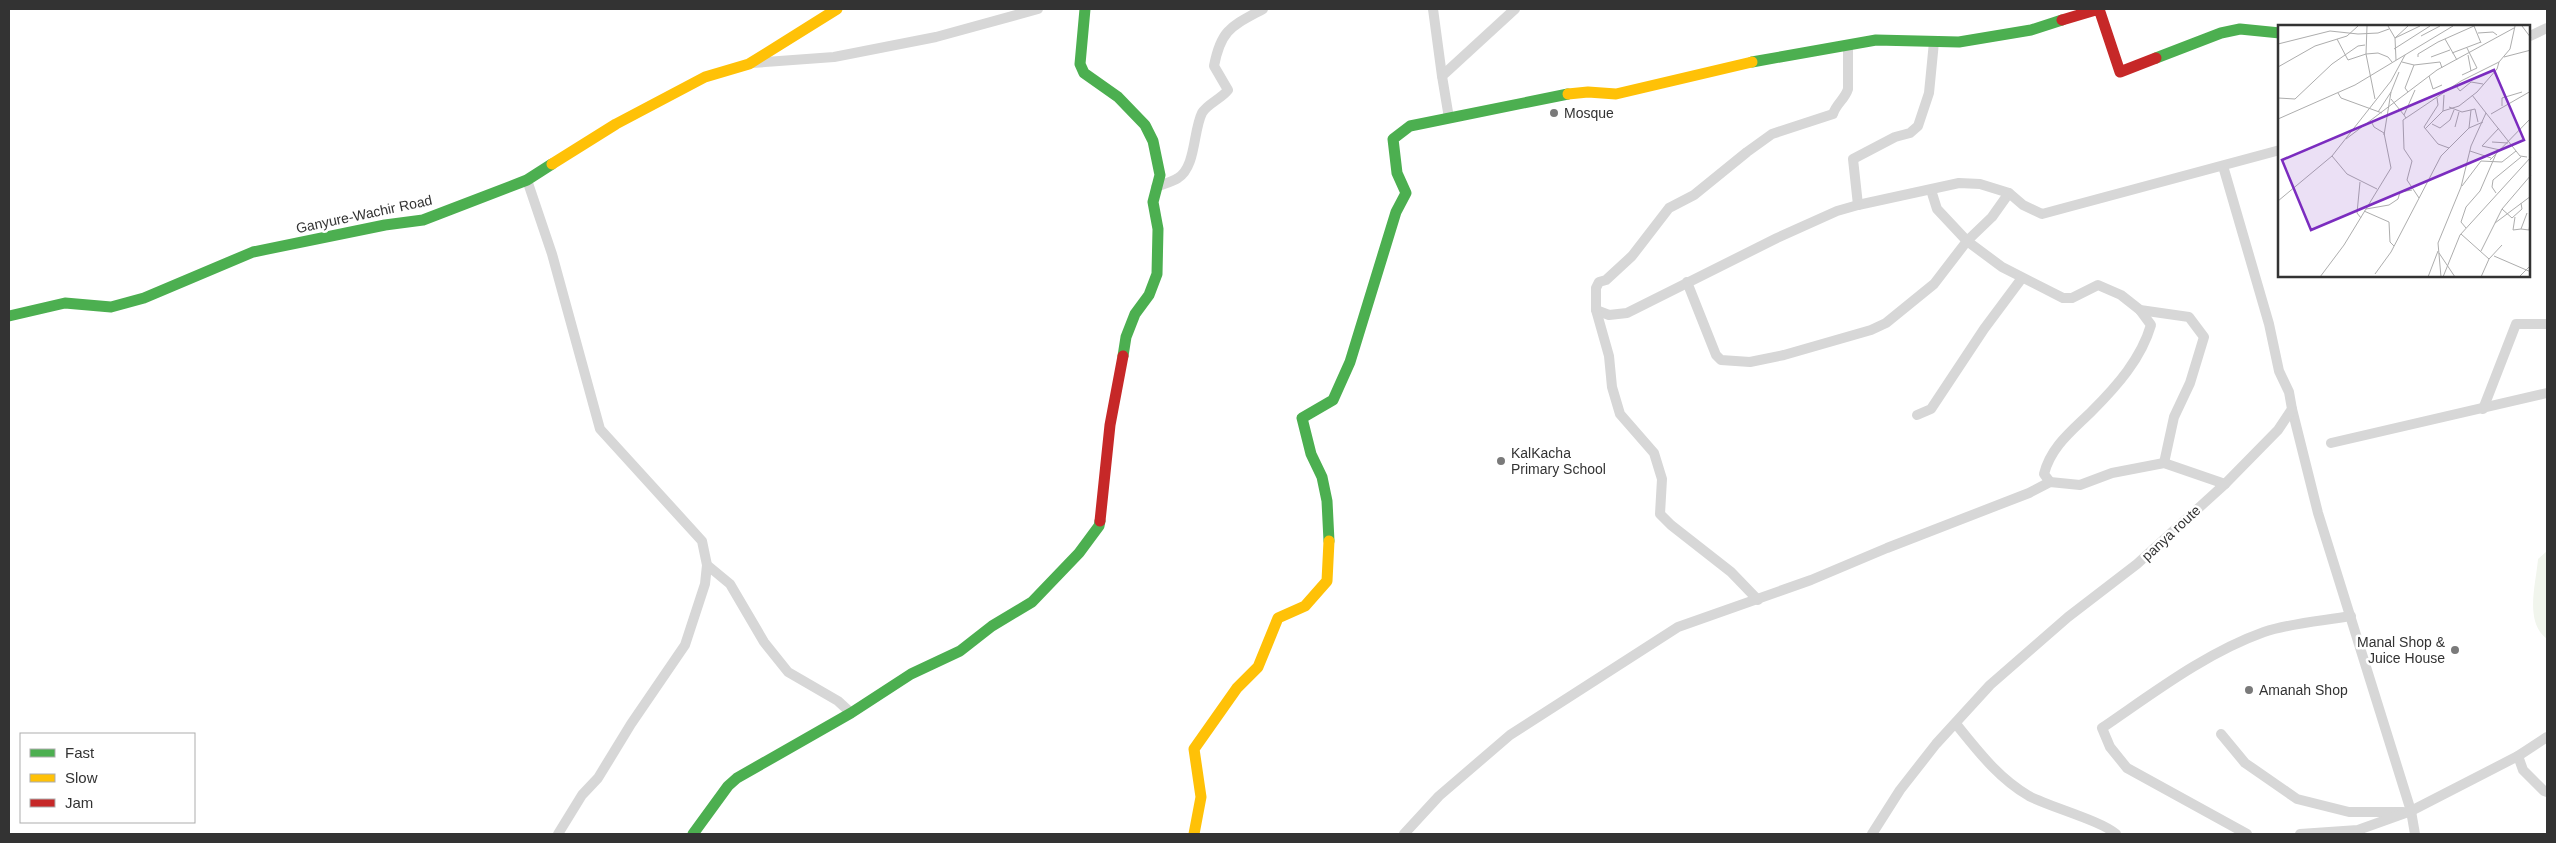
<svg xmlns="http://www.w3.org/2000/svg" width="2556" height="843" font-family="Arial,sans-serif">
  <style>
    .green { fill: #f1f5ed }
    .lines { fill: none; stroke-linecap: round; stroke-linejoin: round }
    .street { stroke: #d7d7d7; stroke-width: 10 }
    .fast { stroke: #4caf50; stroke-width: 11 }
    .slow { stroke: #ffc107; stroke-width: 11 }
    .jam { stroke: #c62828; stroke-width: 11 }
    .poi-dot { fill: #7a7a7a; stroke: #fff; stroke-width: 2 }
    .labels { text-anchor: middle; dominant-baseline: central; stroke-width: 5; stroke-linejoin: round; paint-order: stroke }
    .poi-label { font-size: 14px; fill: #333; stroke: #fff; text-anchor: start }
    .street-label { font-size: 14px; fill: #333; stroke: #fff }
    .inset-road { fill: none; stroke: #adadad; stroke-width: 1 }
    .view { fill: #7b2cbf; fill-opacity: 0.15; stroke: #7b2cbf; stroke-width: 2.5 }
    .inset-edge { fill: none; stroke: #333; stroke-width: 2.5 }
  </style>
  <rect width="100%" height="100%" fill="#fff"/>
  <path class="green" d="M2547,551V639C2524,622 2536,584 2538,559Z"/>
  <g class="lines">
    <g class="street">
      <polyline points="1433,9 1442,76"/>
      <polyline points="2530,36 2547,28"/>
      <polyline points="752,63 834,57 936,37 1038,9"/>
      <polyline points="1449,118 1442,76 1515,9"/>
      <polyline points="527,180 552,254 600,429 702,541 707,565 730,584 764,642 788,672 838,701 851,713"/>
      <path d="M1156,187C1163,184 1172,182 1178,178C1196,167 1193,131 1202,113C1207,104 1221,99 1228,90L1214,66C1221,29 1232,26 1263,9"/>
      <polyline points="1931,190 1937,209 1967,241 2002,267 2063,298 2072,298 2098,285 2121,295 2140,310 2189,317 2204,337 2190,383 2174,417 2164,463"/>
      <polyline points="1858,205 1853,159 1895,137 1910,133 1918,126 1929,93 1934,42"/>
      <polyline points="1687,282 1716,355 1721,360 1750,362 1784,355 1871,330 1886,323 1934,284 1967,241 1992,217 2009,193"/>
      <polyline points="1596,310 1609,315 1627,313 1777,238 1837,211 1858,205 1959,183 1980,184 2009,193 2023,205 2042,214 2280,150"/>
      <polyline points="2292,409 2318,513 2411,811 2415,834"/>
      <polyline points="2483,409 2516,324 2547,324"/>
      <polyline points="1917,415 1931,409 1984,329 2022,278"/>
      <polyline points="2331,443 2547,393"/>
      <path d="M2050,482L2044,474C2051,446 2073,430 2092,411C2117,386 2141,359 2151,325L2140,310"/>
      <path d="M1758,600L1731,572L1671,525L1660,514L1662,479L1654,453L1620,414L1612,387L1609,356L1596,310V288L1599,282L1606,280L1632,256L1669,208L1694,195L1747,152L1772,134L1833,114C1836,104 1845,99 1848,89V45"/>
      <path d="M1956,724C1978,751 1998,778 2029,796C2050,807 2102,821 2116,834"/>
      <polyline points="2221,734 2245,763 2297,799 2349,812 2403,812"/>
      <polyline points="2518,756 2523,770 2544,791 2547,792"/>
      <polyline points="558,834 582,795 598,778 631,724 685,645 705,584 707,565"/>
      <polyline points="1404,834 1439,796 1510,735 1678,627 1811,580 1887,548 2029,493 2050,482 2080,485 2112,473 2164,463 2225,484"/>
      <polyline points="1872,834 1900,790 1936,744 1990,685 2068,617 2137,564 2225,484 2278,430 2292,409 2289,392 2279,371 2269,324 2223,166"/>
      <path d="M2247,834L2127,768L2110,747L2102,728C2152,694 2205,653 2264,632C2291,623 2322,621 2351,616"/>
      <polyline points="2300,834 2358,830 2411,811 2518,756 2547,737"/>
    </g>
    <g class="fast">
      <polyline points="1085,9 1080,64 1084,73 1118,97 1145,125 1153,141 1160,175 1153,202 1158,229 1157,274 1149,295 1135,314 1126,337 1123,356"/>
      <polyline points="2156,58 2221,33 2240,29 2280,33"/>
      <polyline points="1752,62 1876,40 1959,42 2031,30 2062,20"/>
      <polyline points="9,316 65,303 111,307 144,298 253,252 385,225 423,220 527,180 552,164"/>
      <polyline points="1329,541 1327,501 1322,477 1311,454 1302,418 1333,400 1350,362 1396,212 1406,193 1397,173 1393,139 1410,126 1568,94"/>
      <polyline points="693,834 728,786 737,778 851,713 911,674 960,651 992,626 1032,602 1079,553 1099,526 1100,521"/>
    </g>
    <g class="slow">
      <polyline points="1568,94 1588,92 1616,94 1752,62"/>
      <polyline points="552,164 616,124 705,77 749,64 837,9"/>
      <polyline points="1194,834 1201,797 1194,749 1237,688 1258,667 1278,618 1305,606 1327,581 1329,541"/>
    </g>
    <g class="jam">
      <polyline points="2062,20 2099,9 2120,72 2156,58"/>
      <polyline points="1100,521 1110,425 1123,356"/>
    </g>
  </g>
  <g class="poi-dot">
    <circle cx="1554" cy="113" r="5"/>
    <circle cx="1501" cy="461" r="5"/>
    <circle cx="2455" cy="650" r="5"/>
    <circle cx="2249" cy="690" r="5"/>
  </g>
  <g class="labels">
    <g class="poi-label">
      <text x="1564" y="113">Mosque</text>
      <text x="1511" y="453">KalKacha<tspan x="1511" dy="16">Primary School</tspan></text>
      <text x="2445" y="642" text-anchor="end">Manal Shop &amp;<tspan x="2445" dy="16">Juice House</tspan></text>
      <text x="2259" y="690">Amanah Shop</text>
    </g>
    <g class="street-label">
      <text transform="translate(364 214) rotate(-12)">Ganyure-Wachir Road</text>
      <text transform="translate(2171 533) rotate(-43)">panya route</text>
    </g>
  </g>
  <g transform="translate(2278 25)">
    <rect width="252" height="252" fill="#fff"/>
    <path class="inset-road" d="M110,1L117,13L118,35M196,1L203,18M244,1L253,13M200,8L215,7L219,10M143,11L162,1M117,13L142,1M117,13L130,1M59,14L70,35L88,29L89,1M167,14L179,35M0,19L52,6L80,9L100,8L111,4M116,24L152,1M174,28L203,17M190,30L193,46M140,32V29L160,17L196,1M153,32L172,25M226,32L253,25M124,37L136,40L162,37L164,43M0,42L37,21L69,11L80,1M184,50L199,43L189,23M151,51L155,64L164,60M178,61L182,66L193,57L205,59M130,67L127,63L136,40M60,68L63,73L104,88M0,73L17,74L54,39L80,21L87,20M159,73L160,80L146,102L160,119L171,123M97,74L88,29L100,28L110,32L114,37M113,74L126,90M224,81V73L244,67M171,82L184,87L197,84L200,97M165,86L166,70M100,87L113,67M208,88L242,131L249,132M213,89L253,66M128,93L126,90L137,65M0,94L77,60L175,1M154,99L162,103L172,95L176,85M177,102L181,87M191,103L193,85M221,103L204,121L222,125M147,104L165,86L181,81L199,67L219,44L221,37M106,110L113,67L121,47M68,114L159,45L236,3M214,117L230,118M192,126L213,133M54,131L69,149L99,164M212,135L253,93M82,157L79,188L83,193M184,161L203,136L224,137L238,126M218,168L214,162L215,155L243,132M141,173L129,155L134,136L126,124L125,95L183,56L221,37L232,24L237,1M0,176L54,131L113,56L127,30M88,184L111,180L120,174L122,167L134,165M224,184L234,193L244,184L243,178M86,186L111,197L112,217L116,221M237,192L235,205L243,204L249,188M217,198L253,171M188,203L183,197L188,182L202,166L218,129M243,204L251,205L252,198M183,209L211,234L203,252M203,226L224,184L253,150M161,228L177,252M216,231L253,247M211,234L224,220M97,249L113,227L163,131L191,103L205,97M42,252L66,220L113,143L106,108L96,102L93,96M150,252L160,226M163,252L160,218L183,162L193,121L208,88L194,70M165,252L182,210L253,132M241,252L253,240"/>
    <path class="view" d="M216,45L246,115L33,205L4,135Z"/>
    <rect width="252" height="252" class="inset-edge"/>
  </g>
  <rect width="2556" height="843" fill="none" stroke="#333333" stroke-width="20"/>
  <rect x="20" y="733" width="175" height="90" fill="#ffffff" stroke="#adadad"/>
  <rect x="30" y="749" width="25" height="8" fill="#4caf50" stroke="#adadad"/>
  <text x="65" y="758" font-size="15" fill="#333333">Fast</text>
  <rect x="30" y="774" width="25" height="8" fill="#ffc107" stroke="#adadad"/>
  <text x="65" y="783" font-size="15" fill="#333333">Slow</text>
  <rect x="30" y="799" width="25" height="8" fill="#c62828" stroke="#adadad"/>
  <text x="65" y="808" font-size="15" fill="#333333">Jam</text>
</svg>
